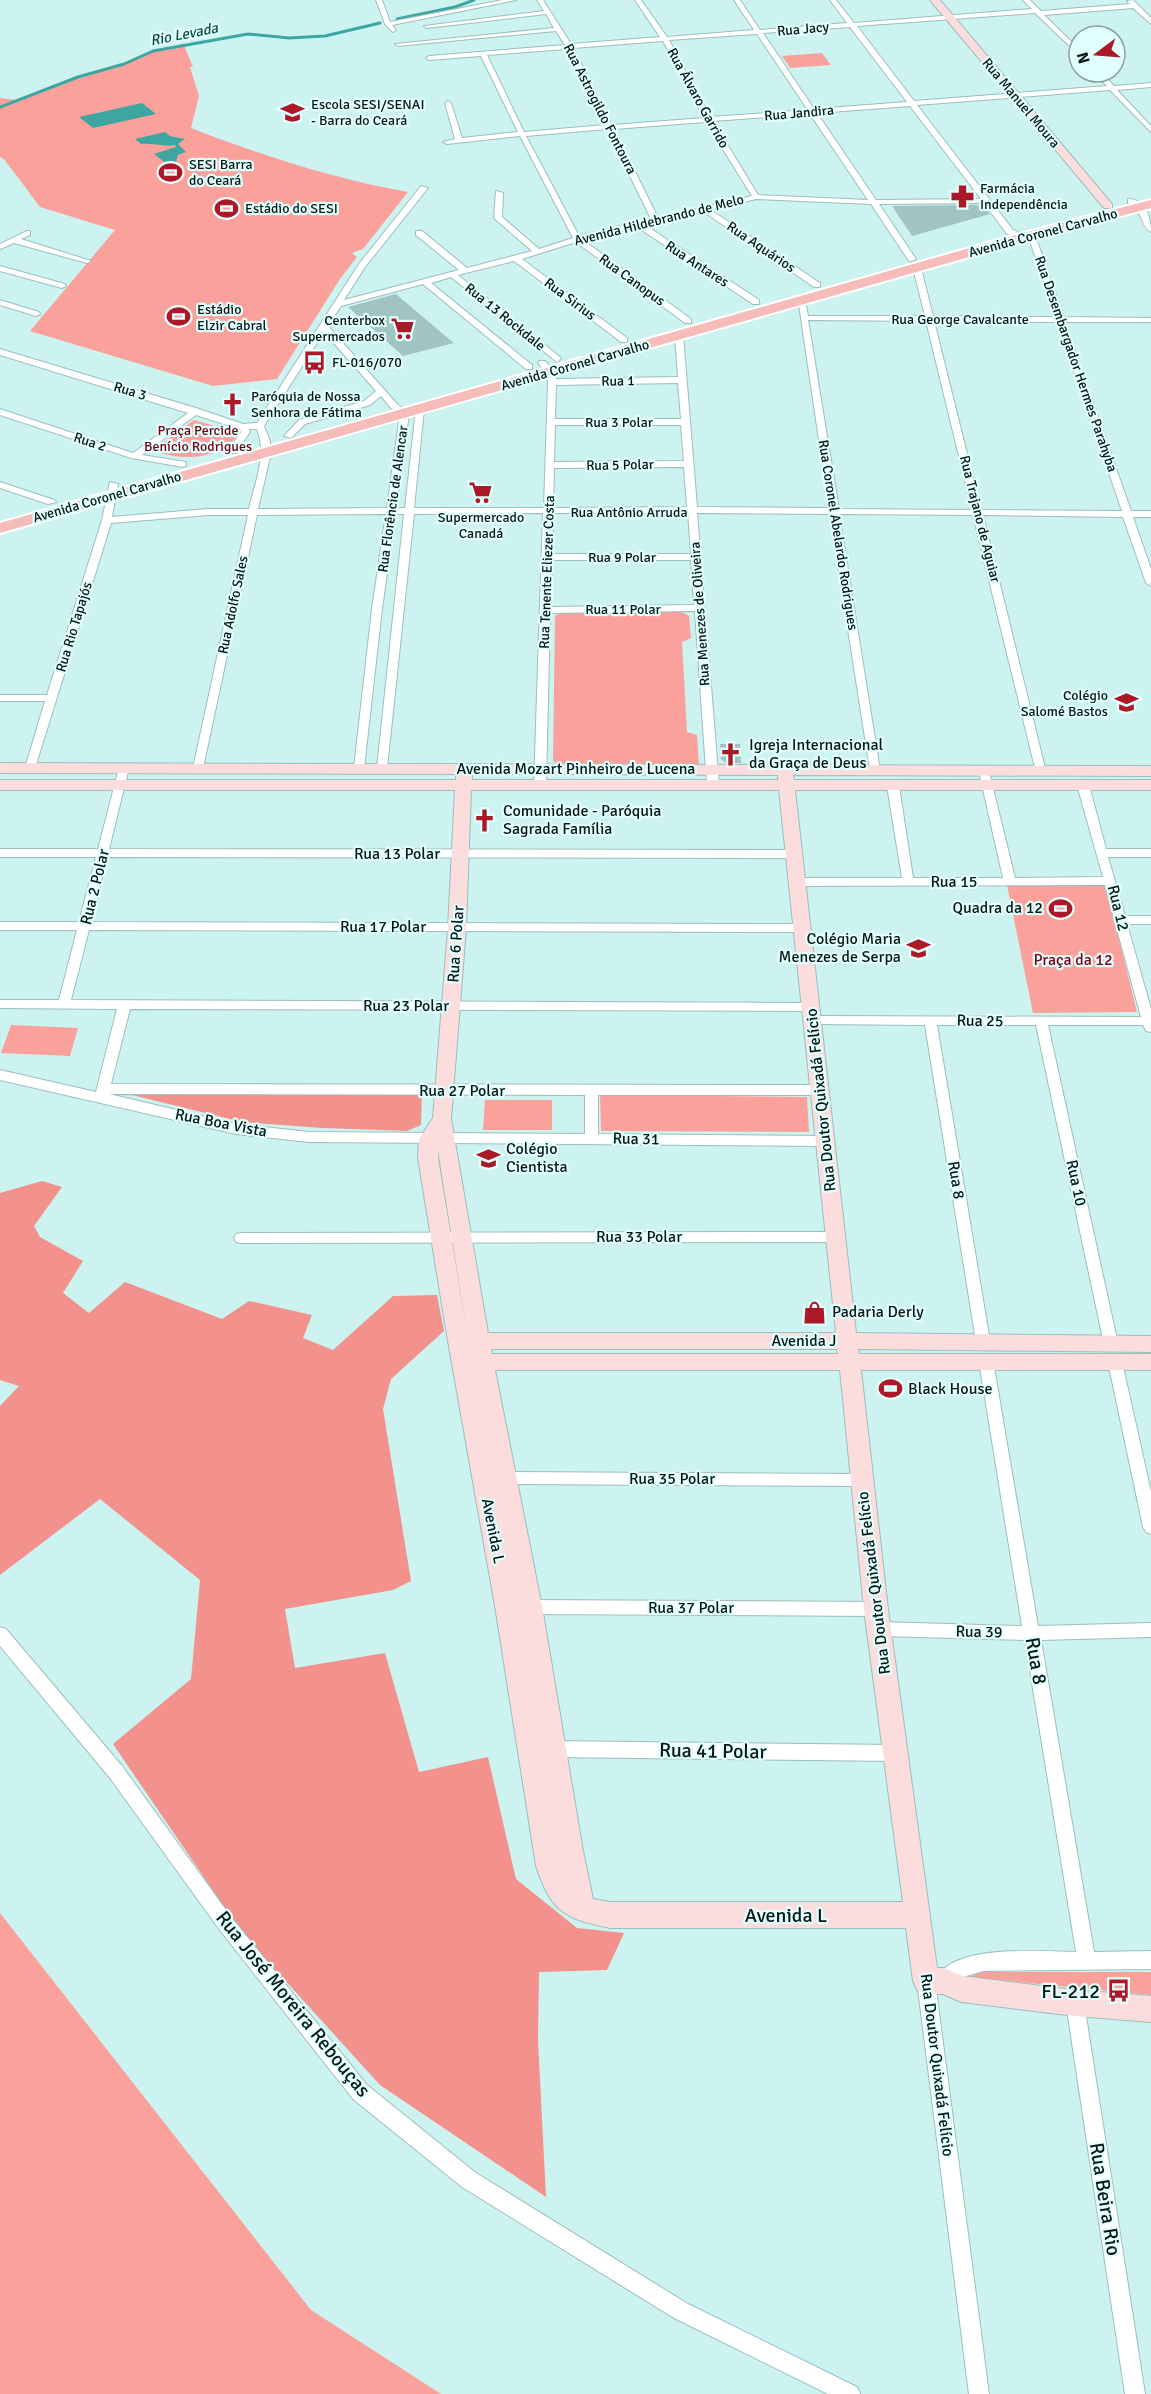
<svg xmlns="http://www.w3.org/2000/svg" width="1151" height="2394" font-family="Signika,sans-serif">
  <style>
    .green { fill: #faa19b }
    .forest { fill: #f3918c }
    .water { fill: #3da6a1 }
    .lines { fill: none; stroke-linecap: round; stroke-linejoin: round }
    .stream { stroke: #3da6a1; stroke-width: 3 }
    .building { fill: #a0c4c1 }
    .street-casing { stroke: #9abfbc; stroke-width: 2 }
    .secondary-casing { stroke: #9abfbc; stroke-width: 2 }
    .primary-casing { stroke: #fff; stroke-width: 4 }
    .street { fill: #fff; fill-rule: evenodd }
    .secondary { fill: #fadddc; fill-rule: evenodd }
    .primary { fill: #f5bcb9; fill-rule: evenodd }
    .labels { text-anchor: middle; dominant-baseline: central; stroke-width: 4.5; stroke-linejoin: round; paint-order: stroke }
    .far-street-label { font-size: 14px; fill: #0a1717; stroke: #e1fffc }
    .far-poi-label { font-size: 14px; fill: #0a1717; stroke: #e1fffc; text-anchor: start }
    .far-park-label { font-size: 14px; fill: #790012; stroke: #e1fffc }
    .far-water-label { font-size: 15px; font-style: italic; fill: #114e4b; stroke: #e1fffc }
    .poi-label { font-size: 16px; fill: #0a1717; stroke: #e1fffc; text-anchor: start }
    .street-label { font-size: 16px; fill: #0a1717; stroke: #e1fffc }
    .park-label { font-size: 16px; fill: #790012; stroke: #e1fffc }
    .near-street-label { font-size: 20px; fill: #0a1717; stroke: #e1fffc }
    .near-poi-label { font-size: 20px; fill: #0a1717; stroke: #e1fffc; text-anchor: end }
  </style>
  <rect width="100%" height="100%" fill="#cdf3f0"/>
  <g class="green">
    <path d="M184,45L193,67H190L199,96L191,128C261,155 334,179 408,192L363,249L352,253L357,257L340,279L277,379L213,386L30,331L115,230L40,207L4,159L0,157V98L16,100L78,77L124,64L153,51Z"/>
    <polygon points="822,53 831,65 790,68 782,56"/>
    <path d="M194,420L237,432L238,435C219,460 181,462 153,450Z"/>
    <polygon points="564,611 680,611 689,616 691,638 682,642 687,732 697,735 699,765 562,766 553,761 555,616"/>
    <polygon points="1007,885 1106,886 1137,1012 1033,1013"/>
    <polygon points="11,1025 78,1028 70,1056 1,1053"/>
    <polygon points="600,1095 807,1097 809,1132 601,1131"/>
    <polygon points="485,1100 552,1100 552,1130 483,1130"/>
    <polygon points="0,1913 311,2310 441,2394 0,2394"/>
    <polygon points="981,1972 1151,1972 1151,1995 969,1977"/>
  </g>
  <g class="forest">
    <polygon points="175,1092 422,1095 421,1125 407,1131 322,1128 242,1122 128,1094"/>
    <polygon points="42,1181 62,1187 34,1226 40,1237 83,1261 63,1293 89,1313 125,1282 222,1319 249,1301 312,1315 303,1338 333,1350 393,1296 437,1295 444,1331 391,1379 383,1409 411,1581 393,1590 285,1609 295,1668 385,1653 419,1772 488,1757 516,1879 577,1928 624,1933 607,1970 539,1972 538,2040 546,2197 380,2085 242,1933 113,1744 191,1679 200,1580 100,1499 0,1575 0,1406 19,1386 0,1380 0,1193"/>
  </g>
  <g class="water">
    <polygon points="142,103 156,114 93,128 79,117"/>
    <path d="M165,132L170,136L185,139L178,144L186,152L178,155L176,162L167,164L154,154L176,147L175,145C163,147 153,143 141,144L135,139Z"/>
  </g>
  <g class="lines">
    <g class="stream">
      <polyline points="397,19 455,7 474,0"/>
      <polyline points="0,107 78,77 124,64 153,51 248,34 289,38 325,36 380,23"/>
    </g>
  </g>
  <g class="building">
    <polygon points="975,205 986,209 990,214 912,236 892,206"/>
    <polygon points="396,294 443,334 454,343 403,356 348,307"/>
    <polygon points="720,744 740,744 741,763 726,763 721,759"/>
  </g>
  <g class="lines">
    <defs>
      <g id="street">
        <polygon points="376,0 382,0 390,22 503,0 516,0 392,25 396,30 393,32 385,24"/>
        <path d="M537,0H543L571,44L660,37L635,0H641L667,37L754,30L734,0H740L760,30L847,23L830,0H836L854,23L1032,9L1023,0H1030L1041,11L1130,4L1127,1L1133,0L1151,18V24L1133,8L1044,15L1079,49V55L1035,13L857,26L914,101L1107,86L1094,72H1101L1114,86L1151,83V87L1117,90L1151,126V132L1110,90L917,105L1013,230L1036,238L1064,317L1151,318V322H1065L1131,511H1151V517H1133L1151,569V586L1146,583L1123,517L983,515L1046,772L1045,774L1041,775L1036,772L973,515L839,514L880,770L875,773L870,770L830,514L697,513L719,785L717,787H709L707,785L695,611L550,613L546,785L540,788L534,785L543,513L414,514L387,768L382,771L377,768L404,514H395L382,609L364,768L359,771L354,768L372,609L386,514L257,515L203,768L198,771L193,768L248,515H208L111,523L35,768L30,771L25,768L45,701H0V695H47L102,520L110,482L118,484L112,517L208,509H249C255,483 267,454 257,429H249L250,432L236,453H230L228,451L241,432L239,429L196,415L142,455L186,462V466L183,467L131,458L0,415V409L133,453L188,413L0,355V349L199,409L243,424L257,423L359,264L421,186L428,188L365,267L344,300L459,270L416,235V231H422L467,268L532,251L494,218L496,191L503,193L502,217L539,249L573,238L520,136L447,144L443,142L455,139L445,103L448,101L451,103L462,138L518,132L481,56L429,60L426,58L429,56L565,45L556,31L398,46L395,44L554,28L546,14L427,28L424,26L544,11ZM850,27L907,102L814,109L763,33ZM757,34L808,110L710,117L669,40ZM663,41L704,118L612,125L573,48ZM567,49L605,125L524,132L487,55ZM910,106L981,199L876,200L817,113ZM810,114L868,200L758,195L713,121ZM706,122L752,196L658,218L614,129ZM607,129L651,219L579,236L526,136ZM756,199L871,204L909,261H912L916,259L879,204L984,203L1007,234L1030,241L1055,317L933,316L921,268L917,266L913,268L925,316H808L805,300L798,298L829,508L697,507L683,335L679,332L675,335L678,377L556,379L555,372L545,361H539L538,363L547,373L548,382L544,508H414L424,409L420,406L416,409L405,508H396L409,413L397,404L328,326L341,306L423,284L526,369H532V365L431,283L451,277L557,362L561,359L560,357L458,275L514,261L621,342H627V338L522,259L576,242L685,323H691V319L583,240L637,227L753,304H759V300L645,225L704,212L814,287H820V283L711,210ZM808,320L926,321L972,510L839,509ZM934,321L1057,322L1122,511L981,510ZM324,332L376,391L364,401L299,420L284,436L291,438L305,424L370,405L381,396L391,408L400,414L387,508L258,509L270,457V441L264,426ZM678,383L681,419H555L556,385ZM555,425H681L684,461L554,462ZM684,467L687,507L553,508L554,468ZM553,513H688L691,554H552ZM552,560H691L694,605L550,607Z"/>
        <path d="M1128,199C1146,199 1151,218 1151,232C1139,224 1145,213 1128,203Z"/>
        <polygon points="27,231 30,231 30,235 21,239 91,261 87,263 14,243 0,249 0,244"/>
        <polygon points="0,266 65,284 66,286 62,288 0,271"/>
        <polygon points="0,300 39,312 40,314 36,316 0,305"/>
        <polygon points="0,482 54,500 56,502 48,504 0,488"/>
        <path d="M124,765L129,768L109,849L795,850L801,854L795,858L107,857L91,922L802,924L808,928L802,932L89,930L71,1000L811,1003L817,1007L811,1011L130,1009L111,1084L820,1085L826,1090L820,1095H598V1134L826,1136L833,1141L826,1146L309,1142L236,1134L0,1080V1070L96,1092L117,1009L0,1008V1000H59L77,930H0V922H79L96,857H0V849H98L119,768ZM109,1094L585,1095V1134L309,1132L236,1124Z"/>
        <polygon points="984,769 989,772 1015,878 1103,877 1077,785 1083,782 1089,785 1106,849 1151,849 1151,857 1108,857 1125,916 1151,916 1151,924 1127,924 1151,1009 1151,1032 1146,1031 1143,1025 1048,1025 1118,1344 1116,1348 1111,1350 1106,1348 1104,1344 1036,1025 937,1025 990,1341 988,1345 983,1347 978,1345 976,1341 925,1025 812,1024 806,1020 812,1016 1141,1017 1105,885 797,886 791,882 797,878 902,878 887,786 893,783 899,786 913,878 1003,878 979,772"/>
        <polygon points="836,1232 841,1233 843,1237 841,1241 836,1242 241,1243 236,1242 234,1238 236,1234 241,1233"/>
        <path d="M986,1355L991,1357L993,1361L1038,1626L1151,1623V1637L1041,1640L1094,1952L1151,1951V1969L983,1971L963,1977L944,1990L938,1987L935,1982L989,2394H969L917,1981L920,1975L926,1972L932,1975L935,1981C951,1942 1041,1952 1076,1952L1025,1640L879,1636L873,1634L871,1629L873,1624L879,1622L1022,1626L979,1361L981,1357Z"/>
        <polygon points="1115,1356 1120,1358 1122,1362 1151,1492 1151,1534 1146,1532 1143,1527 1108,1362 1110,1358"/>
        <polygon points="498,1472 862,1474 867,1475 870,1480 867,1485 862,1486 498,1484 493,1483 490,1478 493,1473"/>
        <polygon points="524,1600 876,1602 882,1604 884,1609 882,1614 876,1616 524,1614 518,1612 516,1607 518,1602"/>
        <polygon points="0,1627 6,1629 122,1766 231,1917 367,2085 476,2173 688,2304 857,2387 860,2394 828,2394 674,2318 462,2187 353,2099 219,1929 110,1778 0,1646"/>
        <polygon points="550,1741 896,1745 902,1747 904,1753 902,1759 896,1761 550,1757 544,1755 542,1749 544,1743"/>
        <polygon points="1075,1994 1081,1997 1084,2003 1145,2394 1125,2394 1066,2003 1069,1997"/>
      </g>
      <g id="secondary">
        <polygon points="930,0 940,0 1112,204 1112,208 1104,208"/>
        <path d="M0,763L1151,766V776L793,775L794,780H1151V790H795L856,1333L1151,1336V1352L858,1349L859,1354H1151V1370H861L888,1609L937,1968H944L962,1976L1075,1990L1151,1996V2022L1075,2016L961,2002L943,1994H926L917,1990L913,1981L906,1928H610C564,1919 551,1911 536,1866L495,1606L448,1341L418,1158L419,1139L433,1118L448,928L455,790H0V780H456V774L0,773ZM472,774L778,775V780H472ZM471,790H779L836,1333H488L451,1119L466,928ZM438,1150L467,1333L438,1158ZM491,1349H837L838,1354H492ZM495,1370H840L864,1609L903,1902H610L593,1899L583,1851L542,1607Z"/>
      </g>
      <polygon id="primary" points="1151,200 1151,208 1022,242 0,533 0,523 1012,236"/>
    </defs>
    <use href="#street" class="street-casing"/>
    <use href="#secondary" class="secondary-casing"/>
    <use href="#primary" class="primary-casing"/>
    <use href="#street" class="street"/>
    <use href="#secondary" class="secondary"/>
    <use href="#primary" class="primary"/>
  </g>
  <defs>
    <symbol id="university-bare" viewBox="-9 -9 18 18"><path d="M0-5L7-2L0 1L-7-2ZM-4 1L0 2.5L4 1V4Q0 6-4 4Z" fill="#ac1827" stroke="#e1fffc" stroke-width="2.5" paint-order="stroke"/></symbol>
    <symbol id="stadium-bare" viewBox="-9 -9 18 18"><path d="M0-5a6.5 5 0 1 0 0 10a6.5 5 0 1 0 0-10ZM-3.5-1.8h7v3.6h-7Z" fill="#ac1827" stroke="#e1fffc" stroke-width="2.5" paint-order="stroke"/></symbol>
    <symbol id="pharmacy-bare" viewBox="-9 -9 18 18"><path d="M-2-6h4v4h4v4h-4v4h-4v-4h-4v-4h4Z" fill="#ac1827" stroke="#e1fffc" stroke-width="2.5" paint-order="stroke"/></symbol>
    <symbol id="supermarket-bare" viewBox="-9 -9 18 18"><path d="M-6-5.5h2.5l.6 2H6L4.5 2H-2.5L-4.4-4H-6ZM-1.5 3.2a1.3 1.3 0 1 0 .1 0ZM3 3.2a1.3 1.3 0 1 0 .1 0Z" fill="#ac1827" stroke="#e1fffc" stroke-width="2.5" paint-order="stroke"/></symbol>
    <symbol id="bus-bare" viewBox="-9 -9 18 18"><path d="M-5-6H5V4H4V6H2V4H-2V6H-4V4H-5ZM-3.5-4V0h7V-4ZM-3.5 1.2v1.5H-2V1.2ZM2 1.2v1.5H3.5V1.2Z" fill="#ac1827" stroke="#e1fffc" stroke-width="2.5" paint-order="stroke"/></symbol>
    <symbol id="church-bare" viewBox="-9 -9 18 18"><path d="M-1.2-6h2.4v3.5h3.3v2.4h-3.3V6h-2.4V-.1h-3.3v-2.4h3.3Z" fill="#ac1827" stroke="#e1fffc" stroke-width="2.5" paint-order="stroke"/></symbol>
    <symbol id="school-bare" viewBox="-9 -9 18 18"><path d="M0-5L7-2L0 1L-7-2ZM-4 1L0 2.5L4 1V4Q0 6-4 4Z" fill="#ac1827" stroke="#e1fffc" stroke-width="2.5" paint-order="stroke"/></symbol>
    <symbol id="shop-bare" viewBox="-9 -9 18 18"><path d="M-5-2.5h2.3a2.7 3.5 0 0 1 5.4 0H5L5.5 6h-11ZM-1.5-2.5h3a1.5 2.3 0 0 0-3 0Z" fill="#ac1827" stroke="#e1fffc" stroke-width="2.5" paint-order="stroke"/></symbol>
  </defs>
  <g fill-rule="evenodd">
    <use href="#university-bare" x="276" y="96" width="33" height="33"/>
    <use href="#stadium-bare" x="154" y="156" width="33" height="33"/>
    <use href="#pharmacy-bare" x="946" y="180" width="33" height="33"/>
    <use href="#stadium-bare" x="210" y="192" width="33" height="33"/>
    <use href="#stadium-bare" x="162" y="300" width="33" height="33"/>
    <use href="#supermarket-bare" x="386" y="312" width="33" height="33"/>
    <use href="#bus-bare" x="298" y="346" width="33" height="33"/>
    <use href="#church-bare" x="216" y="388" width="33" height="33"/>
    <use href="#supermarket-bare" x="464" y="476" width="33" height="33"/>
    <use href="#school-bare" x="1110" y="686" width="33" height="33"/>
    <use href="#church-bare" x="714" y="738" width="33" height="33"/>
    <use href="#church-bare" x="468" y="804" width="33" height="33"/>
    <use href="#stadium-bare" x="1044" y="892" width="33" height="33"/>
    <use href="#school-bare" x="902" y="932" width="33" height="33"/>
    <use href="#school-bare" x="472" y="1142" width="33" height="33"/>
    <use href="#shop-bare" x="798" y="1296" width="33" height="33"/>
    <use href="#stadium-bare" x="874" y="1372" width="33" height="33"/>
    <use href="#bus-bare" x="1102" y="1974" width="33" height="33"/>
  </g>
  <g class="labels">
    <g class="far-street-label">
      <text transform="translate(803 29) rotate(-5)">Rua Jacy</text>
      <text transform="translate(698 98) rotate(61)">Rua Álvaro Garrido</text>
      <text transform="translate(1021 103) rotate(50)">Rua Manuel Moura</text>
      <text transform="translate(600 109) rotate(63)">Rua Astrogildo Fontoura</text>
      <text transform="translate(799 113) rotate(-5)">Rua Jandira</text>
      <text transform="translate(659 220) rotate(-14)">Avenida Hildebrando de Melo</text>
      <text transform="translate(1043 233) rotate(-15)">Avenida Coronel Carvalho</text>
      <text transform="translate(761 247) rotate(34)">Rua Aquários</text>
      <text transform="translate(697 264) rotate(33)">Rua Antares</text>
      <text transform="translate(632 280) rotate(36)">Rua Canopus</text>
      <text transform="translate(570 299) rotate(37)">Rua Sirius</text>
      <text transform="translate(505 317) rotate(39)">Rua 13 Rockdale</text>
      <text x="960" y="319">Rua George Cavalcante</text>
      <text transform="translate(1076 364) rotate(71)">Rua Desembargador Hermes Parahyba</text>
      <text transform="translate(575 365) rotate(-16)">Avenida Coronel Carvalho</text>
      <text transform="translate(618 381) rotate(-1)">Rua 1</text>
      <text transform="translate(130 391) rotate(17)">Rua 3</text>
      <text x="619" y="422">Rua 3 Polar</text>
      <text transform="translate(90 442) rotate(18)">Rua 2</text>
      <text transform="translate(620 465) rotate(-1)">Rua 5 Polar</text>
      <text transform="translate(107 497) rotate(-16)">Avenida Coronel Carvalho</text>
      <text transform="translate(393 499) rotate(-82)">Rua Florêncio de Alencar</text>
      <text x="629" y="512">Rua Antônio Arruda</text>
      <text transform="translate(980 519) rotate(76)">Rua Trajano de Aguiar</text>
      <text transform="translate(838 535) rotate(81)">Rua Coronel Abelardo Rodrigues</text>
      <text x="622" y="557">Rua 9 Polar</text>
      <text transform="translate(547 572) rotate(-88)">Rua Tenente Eliezer Costa</text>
      <text transform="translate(233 605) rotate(-78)">Rua Adolfo Sales</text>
      <text x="623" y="609">Rua 11 Polar</text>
      <text transform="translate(700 614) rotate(-94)">Rua Menezes de Oliveira</text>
      <text transform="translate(74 627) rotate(-73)">Rua Rio Tapajós</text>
    </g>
    <g class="far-poi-label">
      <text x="311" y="104">Escola SESI/SENAI<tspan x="311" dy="16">- Barra do Ceará</tspan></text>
      <text x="189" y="164">SESI Barra<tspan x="189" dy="16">do Ceará</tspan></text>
      <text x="980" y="188">Farmácia<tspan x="980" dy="16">Independência</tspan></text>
      <text x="245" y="208">Estádio do SESI</text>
      <text x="197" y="309">Estádio<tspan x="197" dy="16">Elzir Cabral</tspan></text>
      <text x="385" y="320" text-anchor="end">Centerbox<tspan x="385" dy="16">Supermercados</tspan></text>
      <text x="332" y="362">FL-016/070</text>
      <text x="251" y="396">Paróquia de Nossa<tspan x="251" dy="16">Senhora de Fátima</tspan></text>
      <text x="481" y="517" text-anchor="middle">Supermercado<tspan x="481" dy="16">Canadá</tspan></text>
      <text x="1108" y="695" text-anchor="end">Colégio<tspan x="1108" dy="16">Salomé Bastos</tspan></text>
    </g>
    <g class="far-park-label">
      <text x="198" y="430">Praça Percide<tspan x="198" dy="16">Benício Rodrigues</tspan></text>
    </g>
    <g class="far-water-label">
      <text transform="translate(184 34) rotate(-11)">Rio Levada</text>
    </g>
    <g class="poi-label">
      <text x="749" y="745">Igreja Internacional<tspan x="749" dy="18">da Graça de Deus</tspan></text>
      <text x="503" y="811">Comunidade - Paróquia<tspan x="503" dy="18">Sagrada Família</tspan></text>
      <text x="1043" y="908" text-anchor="end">Quadra da 12</text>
      <text x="901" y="939" text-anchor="end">Colégio Maria<tspan x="901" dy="18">Menezes de Serpa</tspan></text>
      <text x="506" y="1149">Colégio<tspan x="506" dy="18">Cientista</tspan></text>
      <text x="832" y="1312">Padaria Derly</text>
      <text x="908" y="1389">Black House</text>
    </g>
    <g class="street-label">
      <text x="576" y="769">Avenida Mozart Pinheiro de Lucena</text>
      <text x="397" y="854">Rua 13 Polar</text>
      <text x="954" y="882">Rua 15</text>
      <text transform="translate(95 887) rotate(-76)">Rua 2 Polar</text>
      <text transform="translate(1118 908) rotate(76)">Rua 12</text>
      <text x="383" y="927">Rua 17 Polar</text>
      <text transform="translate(456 944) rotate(-86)">Rua 6 Polar</text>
      <text x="406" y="1006">Rua 23 Polar</text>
      <text transform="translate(980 1021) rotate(1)">Rua 25</text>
      <text x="462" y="1091">Rua 27 Polar</text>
      <text transform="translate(821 1100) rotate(-96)">Rua Doutor Quixadá Felício</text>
      <text transform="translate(221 1123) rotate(11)">Rua Boa Vista</text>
      <text transform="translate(636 1139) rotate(1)">Rua 31</text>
      <text transform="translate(956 1180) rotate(81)">Rua 8</text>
      <text transform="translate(1076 1183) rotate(78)">Rua 10</text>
      <text x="639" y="1237">Rua 33 Polar</text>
      <text x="804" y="1341">Avenida J</text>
      <text x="672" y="1479">Rua 35 Polar</text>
      <text transform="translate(493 1531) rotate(79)">Avenida L</text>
      <text transform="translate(874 1583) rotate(-97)">Rua Doutor Quixadá Felício</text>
      <text x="691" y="1608">Rua 37 Polar</text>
      <text transform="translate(979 1632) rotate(1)">Rua 39</text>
      <text transform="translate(937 2065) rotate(83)">Rua Doutor Quixadá Felício</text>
    </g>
    <g class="park-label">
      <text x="1073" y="960">Praça da 12</text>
    </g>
    <g class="near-street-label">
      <text transform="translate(1036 1661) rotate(80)">Rua 8</text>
      <text transform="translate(713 1751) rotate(1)">Rua 41 Polar</text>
      <text x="786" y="1915">Avenida L</text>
      <text transform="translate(293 2004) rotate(51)">Rua José Moreira Rebouças</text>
      <text transform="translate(1105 2199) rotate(81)">Rua Beira Rio</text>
    </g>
    <g class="near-poi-label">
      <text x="1100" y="1991">FL-212</text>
    </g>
  </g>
  <g transform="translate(1097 54) rotate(254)"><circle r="28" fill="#e1fffc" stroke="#8ba2a0" stroke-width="1.5"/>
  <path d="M0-4.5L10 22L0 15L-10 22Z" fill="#ac1827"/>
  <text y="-9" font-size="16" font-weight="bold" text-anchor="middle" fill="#0a1717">N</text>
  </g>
</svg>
